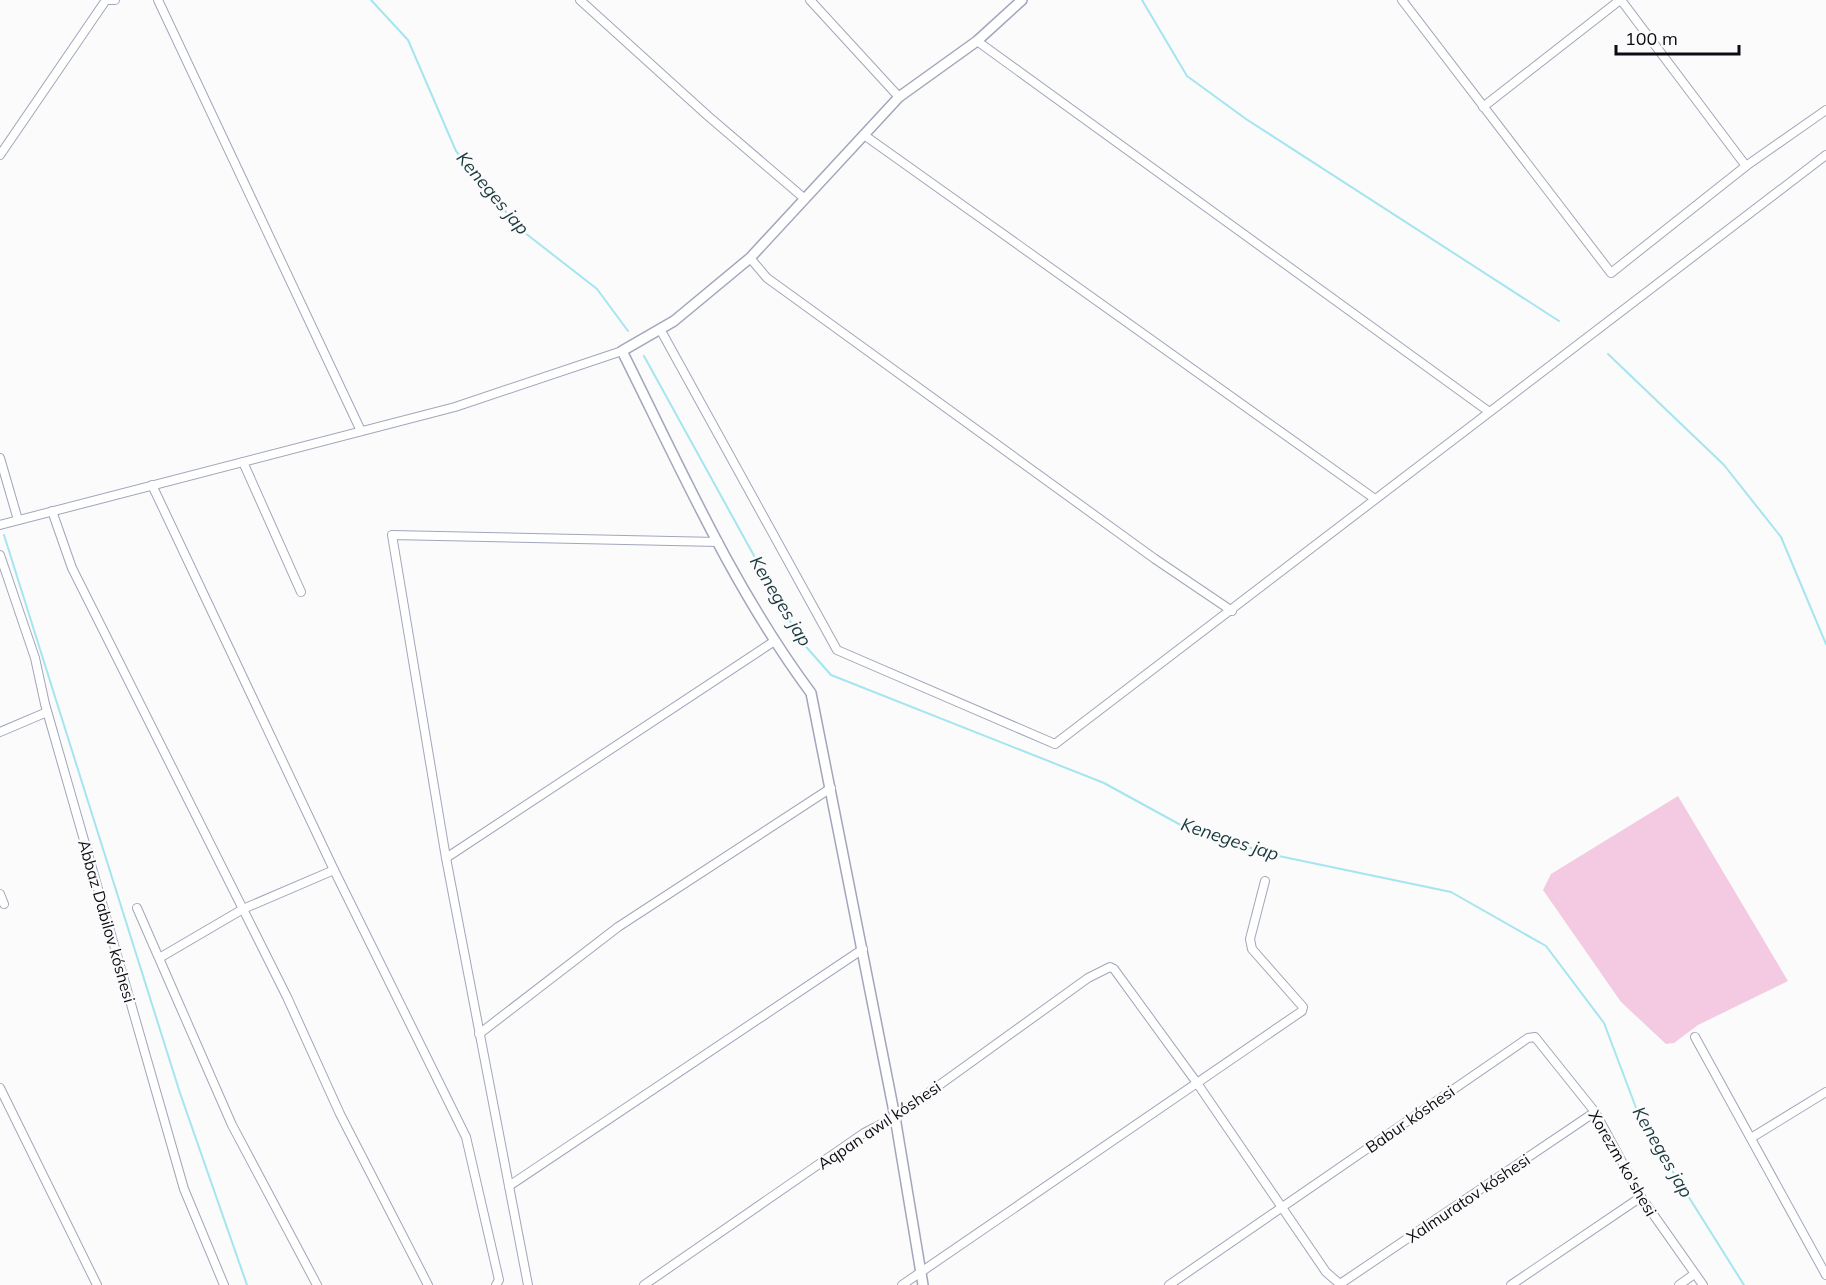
<svg xmlns="http://www.w3.org/2000/svg" width="1826" height="1285" font-family="Mulish,sans-serif">
  <style>
    .green { fill: #f4cae3 }
    .lines { fill: none; stroke-linecap: round; stroke-linejoin: round }
    .stream { stroke: #a4e5f0; stroke-width: 2 }
    .minor-casing { stroke: #a1a6ba; stroke-width: 10 }
    .tertiary-casing { stroke: #a1a6ba; stroke-width: 12 }
    .minor { stroke: #fff; stroke-width: 8 }
    .tertiary { stroke: #fff; stroke-width: 9 }
    .labels { text-anchor: middle; dominant-baseline: central; stroke-width: 5; stroke-linejoin: round; paint-order: stroke }
    .street-label { font-size: 16px; fill: #0c0d14; stroke: #fbfbfb }
    .water-label { font-size: 18px; font-style: italic; fill: #19393e; stroke: #fbfbfb }
  </style>
  <rect width="100%" height="100%" fill="#fbfbfb"/>
  <polygon class="green" points="1678,796 1788,981 1698,1025 1674,1043 1666,1044 1621,1002 1543,890 1551,874"/>
  <g class="lines">
    <g class="stream">
      <polyline points="371,0 408,40 456,151 520,229 597,289 628,331"/>
      <polyline points="1142,0 1187,76 1246,119 1559,321"/>
      <polyline points="1608,354 1724,465 1781,537 1826,644"/>
      <polyline points="644,356 801,641 831,675 1104,783 1188,829 1274,855 1451,892 1546,946 1604,1023 1641,1121 1744,1285"/>
      <polyline points="4,535 180,1093 247,1285"/>
    </g>
    <defs>
      <g id="minor">
        <polyline points="158,0 361,431"/>
        <polyline points="580,0 708,116 805,199"/>
        <polyline points="810,0 899,97"/>
        <polyline points="1402,0 1611,273 1746,166 1826,110"/>
        <polyline points="1621,0 1746,166"/>
        <polyline points="977,41 1488,411"/>
        <polyline points="1483,107 1620,0"/>
        <polyline points="864,135 1375,499"/>
        <polyline points="0,155 106,0 115,0"/>
        <polyline points="750,258 767,278 1155,559 1232,611"/>
        <polyline points="660,329 837,650 1055,744 1826,155"/>
        <polyline points="0,458 18,520"/>
        <polyline points="243,462 301,592"/>
        <polyline points="152,485 334,870 466,1137 499,1280 496,1285"/>
        <polyline points="52,511 72,568 287,997 340,1114 428,1285"/>
        <polyline points="0,525 455,407 622,351"/>
        <polyline points="0,555 35,658 45,704 184,1189 224,1285"/>
        <polyline points="0,732 47,712"/>
        <polyline points="446,858 773,642"/>
        <polyline points="0,894 4,904"/>
        <polyline points="137,908 232,1125 317,1285"/>
        <polyline points="161,957 243,909 334,870"/>
        <polyline points="479,1034 618,927 831,788"/>
        <polyline points="1695,1037 1826,1275"/>
        <polyline points="0,1088 97,1285"/>
        <polyline points="1751,1138 1826,1092"/>
        <polyline points="509,1186 863,949"/>
        <polyline points="1340,1284 1595,1112"/>
        <polyline points="528,1285 446,858 392,535 718,542"/>
        <polyline points="644,1285 864,1133 895,1117 1088,978 1110,967 1114,969 1197,1083 1326,1272 1341,1285"/>
        <polyline points="902,1285 1302,1011 1303,1007 1252,949 1250,939 1265,881"/>
        <polyline points="1169,1285 1528,1038 1535,1037 1595,1112 1641,1197 1703,1285"/>
        <polyline points="1511,1285 1641,1197"/>
        <polyline points="1679,1285 1693,1275"/>
      </g>
      <path id="tertiary" d="M923,1285L895,1117L811,693C733,588 680,467 622,351L674,321L750,258L899,97L977,41L1022,0"/>
    </defs>
    <use href="#minor" class="minor-casing"/>
    <use href="#tertiary" class="tertiary-casing"/>
    <use href="#minor" class="minor"/>
    <use href="#tertiary" class="tertiary"/>
  </g>
  <g class="labels">
    <g class="street-label">
      <text transform="translate(107 921) rotate(74)">Abbaz Dabilov kóshesi</text>
      <text transform="translate(1410 1119) rotate(-35)">Babur kóshesi</text>
      <text transform="translate(879 1125) rotate(-34)">Aqpan awıl kóshesi</text>
      <text transform="translate(1623 1163) rotate(60)">Xorezm ko'shesi</text>
      <text transform="translate(1468 1198) rotate(-34)">Xalmuratov kóshesi</text>
    </g>
    <g class="water-label">
      <text transform="translate(493 193) rotate(50)">Keneges jap</text>
      <text transform="translate(781 601) rotate(59)">Keneges jap</text>
      <text transform="translate(1230 839) rotate(18)">Keneges jap</text>
      <text transform="translate(1663 1152) rotate(60)">Keneges jap</text>
    </g>
  </g>
  <path d="M1616 45v9h123v-9" fill="none" stroke="#0c0d14" stroke-width="3"/>
  <text x="1625" y="45" font-size="18" fill="#0c0d14" stroke="#fbfbfb" stroke-width="4.5" paint-order="stroke">100 m</text>
</svg>
